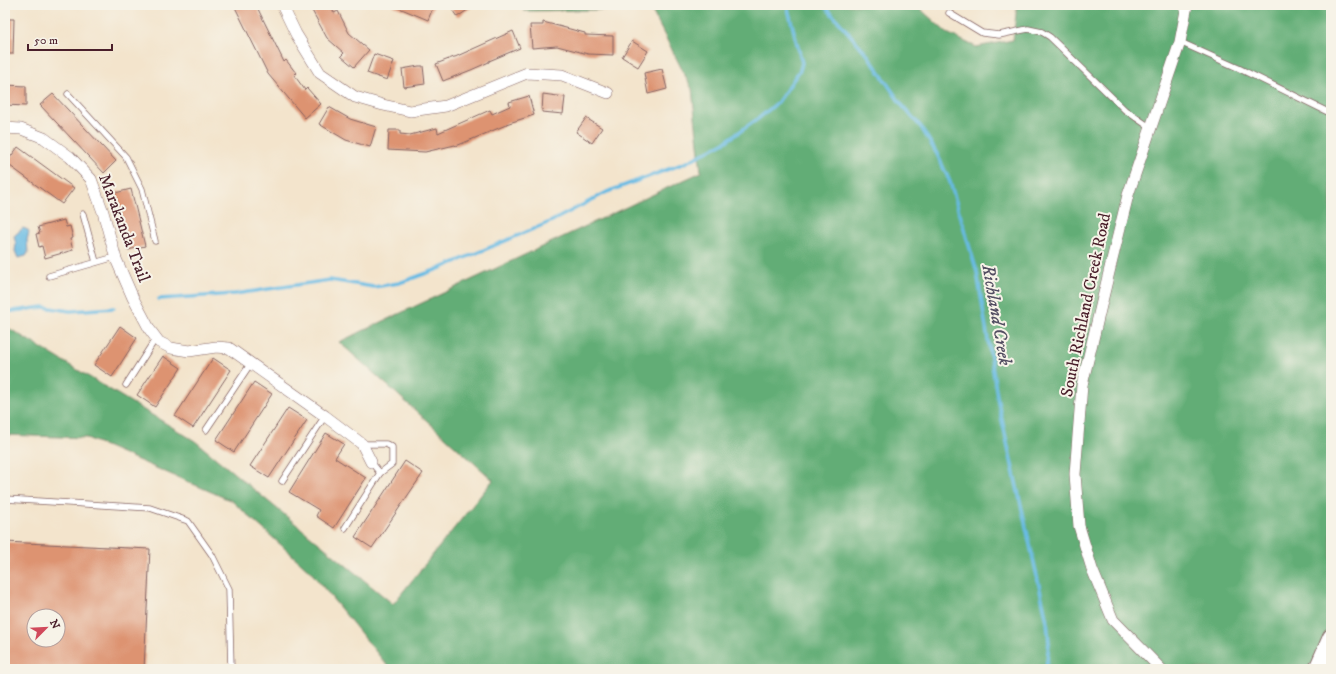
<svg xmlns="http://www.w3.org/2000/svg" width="1336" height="674" font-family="'IM FELL DW Pica',serif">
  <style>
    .forest { fill: #62ad76; stroke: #566650 }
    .water { fill: #68bbe4; stroke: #596d88 }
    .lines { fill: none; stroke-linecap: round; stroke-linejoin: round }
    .stream { stroke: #68bbe4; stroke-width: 3.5 }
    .building { fill: #dd9371; fill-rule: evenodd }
    .lane-casing { stroke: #856463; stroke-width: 7 }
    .street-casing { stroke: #856463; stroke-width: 12 }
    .secondary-casing { stroke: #856463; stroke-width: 18 }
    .lane { stroke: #fff; stroke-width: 5.5 }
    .street { stroke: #fff; stroke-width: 11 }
    .secondary { stroke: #fff; stroke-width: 16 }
    .labels { text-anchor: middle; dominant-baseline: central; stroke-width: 4; stroke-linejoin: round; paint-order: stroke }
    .street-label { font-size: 17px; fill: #4a1f2b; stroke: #f7f3e8 }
    .water-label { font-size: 18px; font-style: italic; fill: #534e62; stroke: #f7f3e8 }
  </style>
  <rect width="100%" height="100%" fill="#f7f3e8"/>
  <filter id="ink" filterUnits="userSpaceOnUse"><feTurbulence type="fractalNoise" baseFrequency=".025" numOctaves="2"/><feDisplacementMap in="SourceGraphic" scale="8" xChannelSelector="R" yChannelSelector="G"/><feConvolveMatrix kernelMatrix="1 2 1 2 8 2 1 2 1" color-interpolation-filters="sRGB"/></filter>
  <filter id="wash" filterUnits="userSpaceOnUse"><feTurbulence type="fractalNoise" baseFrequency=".012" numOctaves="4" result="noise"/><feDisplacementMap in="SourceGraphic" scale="16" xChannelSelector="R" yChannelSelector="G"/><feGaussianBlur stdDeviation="0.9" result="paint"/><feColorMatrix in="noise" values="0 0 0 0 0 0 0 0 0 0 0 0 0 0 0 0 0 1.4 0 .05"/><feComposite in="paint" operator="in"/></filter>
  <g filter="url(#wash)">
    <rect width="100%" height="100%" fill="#f3e4cc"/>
    <polygon class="forest" points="524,5 916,5 947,33 976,47 1013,40 1017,5 1331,5 1331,669 390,669 310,571 232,501 87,438 5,435 5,326 195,441 393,604 493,480 339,342 701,172 692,89 651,9 524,11"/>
    <polygon class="water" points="23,228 28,230 29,232 27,240 28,253 26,256 18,258 15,251 16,244 14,236"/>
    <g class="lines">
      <g class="stream">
        <polyline points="824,5 867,54 901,104 921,127 937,154 950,182 977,272 998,402 1047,621 1049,643 1046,669"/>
        <polyline points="159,299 235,294 330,280 374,287 399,283 441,268 550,222 607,192 685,163 725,142 759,118 778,102 800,70 802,63 787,5"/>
        <polyline points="5,312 44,307 70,311 114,308"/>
      </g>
    </g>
    <g id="blocks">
      <g class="building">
        <polygon points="234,5 256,5 284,62 286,60 296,73 294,75 305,90 307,88 321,104 305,118 268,74"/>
        <polygon points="309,5 330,5 334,13 338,11 349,33 369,50 354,67 341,56 344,53 327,38"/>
        <polygon points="392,5 434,5 428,20"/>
        <polygon points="449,5 475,5 457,17"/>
        <polygon points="5,19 14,19 13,54 5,54"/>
        <polygon points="543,22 585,33 585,35 613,36 613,55 588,54 557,46 532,48 530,25 543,25"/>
        <polygon points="513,31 520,48 489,61 489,62 471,70 443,81 436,64 454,57 455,57"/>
        <polygon points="632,41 648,51 638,67 622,57"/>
        <polygon points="374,54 394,61 387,80 367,73"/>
        <polygon points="419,66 423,66 425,84 404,87 402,69"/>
        <polygon points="662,69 667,89 648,94 644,73"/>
        <polygon points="5,85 26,86 26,106 5,105"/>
        <polygon points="53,94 116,161 104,173 40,105"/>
        <polygon points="543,94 565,97 563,114 542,112"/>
        <polygon points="529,96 534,115 506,124 506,125 456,146 455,145 425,152 388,150 389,130 400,130 400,134 410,135 437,128 438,133 490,110 492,114 510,106 509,102"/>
        <polygon points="329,107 350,119 376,127 370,147 346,140 319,124"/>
        <polygon points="586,118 602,128 592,143 576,132"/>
        <polygon points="18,147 74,188 62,204 6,163"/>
        <polygon points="131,189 145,246 128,250 115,193"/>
        <polygon points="64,220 66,227 70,226 73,238 70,239 73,250 45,258 42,246 39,247 36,234 40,233 38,227"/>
        <polygon points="120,326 137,338 112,377 94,365"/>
        <polygon points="163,356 181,368 155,407 137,395"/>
        <polygon points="213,358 231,370 193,428 175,416"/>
        <polygon points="254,382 272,394 234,452 216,440"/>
        <polygon points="288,408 307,420 269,478 250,466"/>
        <polygon points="326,433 344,444 335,458 366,478 334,528 316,516 319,510 289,492"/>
        <polygon points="405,461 423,473 372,548 355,537"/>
        <path d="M5,542L150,549L144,669H5ZM34,616H58V640H34Z"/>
      </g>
    </g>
  </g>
  <g filter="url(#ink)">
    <use href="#blocks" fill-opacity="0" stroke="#856463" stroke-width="1"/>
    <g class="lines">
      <defs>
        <g id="lane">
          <polyline points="949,13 982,33 999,35 1028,29 1042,32 1050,37 1125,110 1151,128"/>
          <polyline points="1180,42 1238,68 1328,112 1331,115"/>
          <polyline points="68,94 126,157 142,189 155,241"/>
          <polyline points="83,214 96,262"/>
          <polyline points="49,276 115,257"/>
          <polyline points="126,385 156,338"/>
          <polyline points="206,430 251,363"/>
          <polyline points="362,444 386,444 392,447 392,464 380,473"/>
          <polyline points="282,481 325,416"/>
          <polyline points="5,499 150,508 188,521 212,555 229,589 231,669"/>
          <polyline points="345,528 380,473 371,462"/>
        </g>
        <g id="street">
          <polyline points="282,5 296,34 320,73 355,97 383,105 410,111 446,106 527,73 562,75 608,93"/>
          <polyline points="5,128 21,129 44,138 70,157 91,179 103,212 116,259 133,298 150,330 159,342 171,348 189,351 216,347 229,348 325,416 362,444 371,462"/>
          <polyline points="1161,669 1113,620 1092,569 1079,526 1075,474 1082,385 1111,264 1128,195 1180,42 1187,5"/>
        </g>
        <polyline id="secondary" points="1317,669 1331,637"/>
      </defs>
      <use href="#lane" class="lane-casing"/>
      <use href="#street" class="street-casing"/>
      <use href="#secondary" class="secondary-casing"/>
      <use href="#lane" class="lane"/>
      <use href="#street" class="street"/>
      <use href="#secondary" class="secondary"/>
    </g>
  </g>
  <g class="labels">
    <g class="street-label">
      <text transform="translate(124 228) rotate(69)">Marakanda Trail</text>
      <text transform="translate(1086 305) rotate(-78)">South Richland Creek Road</text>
    </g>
    <g class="water-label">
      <text transform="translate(996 315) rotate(80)">Richland Creek</text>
    </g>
  </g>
  <rect width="1336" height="674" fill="none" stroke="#f7f3e8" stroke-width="20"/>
  <g transform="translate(46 628) rotate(66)"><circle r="19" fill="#f7f3e8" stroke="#b29e9c"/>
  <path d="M0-3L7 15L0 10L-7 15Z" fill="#d1495b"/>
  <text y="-6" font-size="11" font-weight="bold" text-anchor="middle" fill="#4a1f2b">N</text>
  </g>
  <path d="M28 44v6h84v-6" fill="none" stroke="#4a1f2b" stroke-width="2"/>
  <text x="34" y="44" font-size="12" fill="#4a1f2b" stroke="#f7f3e8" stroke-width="3" paint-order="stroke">50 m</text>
</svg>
